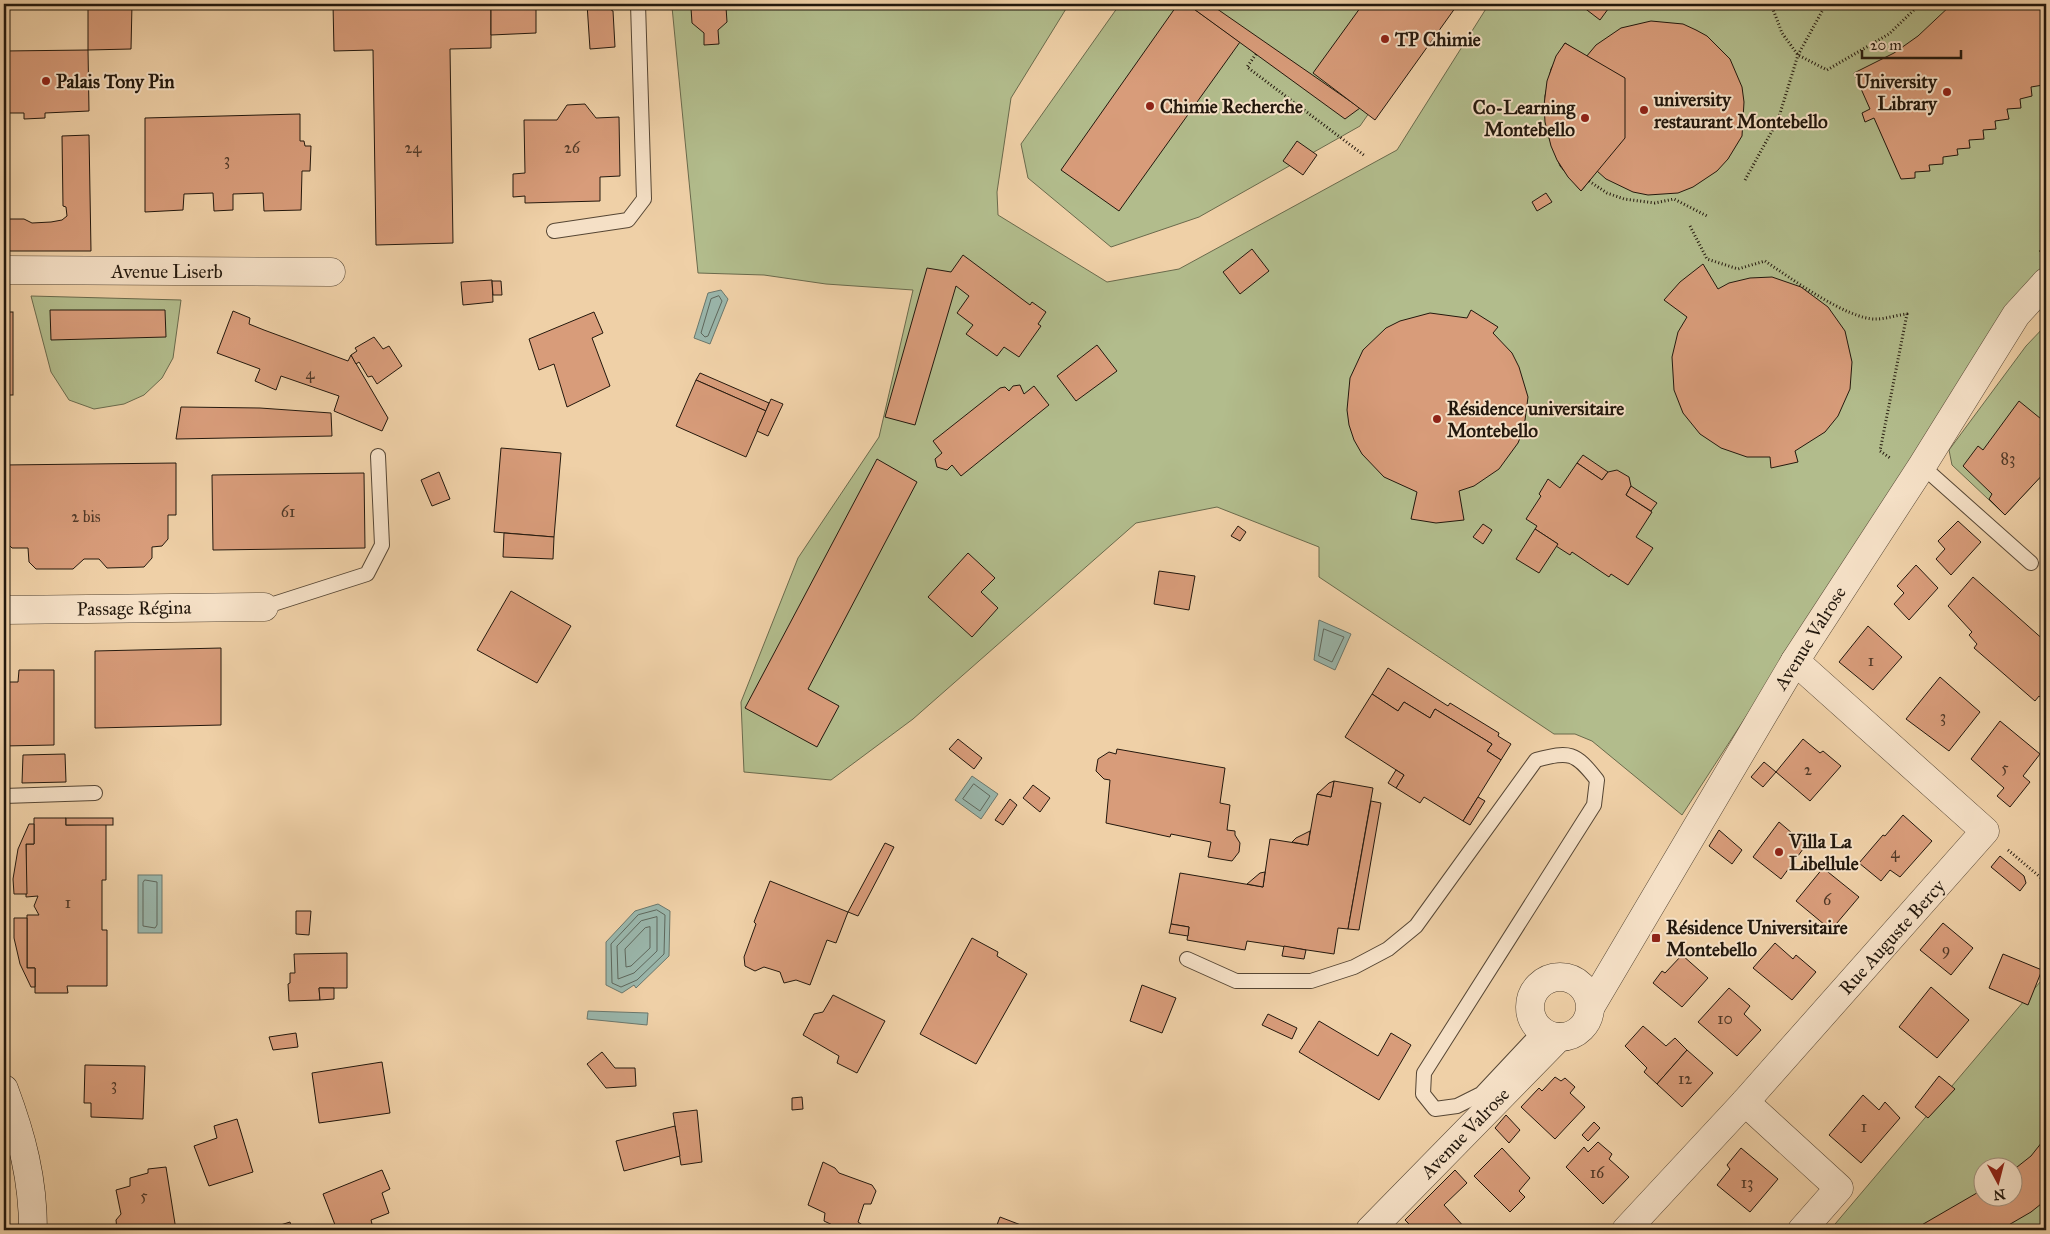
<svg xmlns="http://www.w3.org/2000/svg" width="2050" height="1234" font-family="'IM FELL Great Primer',serif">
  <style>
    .green { fill: #b2bc8c; stroke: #6a6a4c; fill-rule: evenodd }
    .water { fill: #9ab6ab; stroke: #6a776c }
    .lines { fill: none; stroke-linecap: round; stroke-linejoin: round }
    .shore { stroke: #5e675c; stroke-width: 1 }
    .building { fill: #d89c7a; stroke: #23180d }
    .lane-casing { stroke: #564634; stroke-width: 16 }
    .street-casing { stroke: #564634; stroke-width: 29 }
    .secondary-casing { stroke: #23180d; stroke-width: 29 }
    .path { stroke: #23180d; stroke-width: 3; stroke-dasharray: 1 2.5; stroke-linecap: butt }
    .lane { stroke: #f5e0c6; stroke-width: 14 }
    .street { stroke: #f5e0c6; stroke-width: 28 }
    .secondary { stroke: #f5e0c6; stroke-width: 28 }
    .poi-dot { fill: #8f2418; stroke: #f5e0c6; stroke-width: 2 }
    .labels { text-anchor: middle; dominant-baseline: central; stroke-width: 4; stroke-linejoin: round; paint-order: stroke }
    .number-label { font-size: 16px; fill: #503928 }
    .poi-label { font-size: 19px; font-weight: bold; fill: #23180d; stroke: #f5e0c6; text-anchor: start }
    .street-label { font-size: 19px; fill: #23180d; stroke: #f5e0c6 }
  </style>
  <rect width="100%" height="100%" fill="#efd0a7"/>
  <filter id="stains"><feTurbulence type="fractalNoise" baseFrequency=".004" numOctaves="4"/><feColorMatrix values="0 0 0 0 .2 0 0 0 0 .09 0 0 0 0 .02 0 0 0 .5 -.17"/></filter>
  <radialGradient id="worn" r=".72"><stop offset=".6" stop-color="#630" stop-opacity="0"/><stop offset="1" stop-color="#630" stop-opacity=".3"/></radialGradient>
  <g class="green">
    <polygon points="674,4 1069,4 1011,98 997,192 998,215 1107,282 1179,269 1397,150 1489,4 2046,4 2046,274 2017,300 1682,815 1592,741 1575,734 1554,734 1319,577 1319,547 1217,507 1136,523 913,719 831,780 744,772 741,702 798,558 879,437 913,290 826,284 764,275 698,273 672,7"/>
    <polygon points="1120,4 1445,4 1360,126 1199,217 1111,247 1028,178 1021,144"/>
    <polygon points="31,296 181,300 173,358 162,378 144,395 124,404 94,409 69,400 51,372"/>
    <polygon points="2046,325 2046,471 2005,515 1952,465 1949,450 2026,346"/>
    <path d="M2046,975V1227L2043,1230H1830ZM1982,1166H2012V1196H1982Z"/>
  </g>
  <g class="water">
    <polygon points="721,290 728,299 710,344 694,338 708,293"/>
    <polygon points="1319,620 1351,634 1335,670 1314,660"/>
    <polygon points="972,776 998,794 981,819 955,800"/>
    <rect x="138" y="875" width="24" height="58"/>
    <polygon points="658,904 670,911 669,956 636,988 634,985 622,993 606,985 606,942 635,911"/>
    <polygon points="588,1011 648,1013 647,1025 587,1019"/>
  </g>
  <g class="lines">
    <g class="shore">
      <polygon points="719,296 722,301 708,336 705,337 701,333 711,299"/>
      <polygon points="1324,629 1344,637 1332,662 1319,656"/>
      <polygon points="974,784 990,796 980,811 963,799"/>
      <polygon points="145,880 157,882 157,925 155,928 143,926 143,883"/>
      <polygon points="657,910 665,915 664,954 637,980 621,987 612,983 611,944 638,915"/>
      <polygon points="657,917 657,951 634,973 618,979 617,946 641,921"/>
      <polygon points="650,927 650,948 631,966 626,967 625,949 645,928"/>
    </g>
  </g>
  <g class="building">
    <polygon points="88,4 132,4 131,49 88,50"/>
    <polygon points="333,4 421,6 429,4 491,4 491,48 450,49 453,243 376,245 373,50 334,51"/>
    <polygon points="491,4 536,4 536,33 491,35"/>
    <polygon points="587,4 601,4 613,11 615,47 590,49"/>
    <polygon points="697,4 722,4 726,7 727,22 718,30 719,44 704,45 704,33 692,23 691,8"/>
    <polygon points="1178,4 1187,4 1240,42 1119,211 1061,170"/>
    <polygon points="1187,4 1210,4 1360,108 1345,119"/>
    <polygon points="1363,4 1458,4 1375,120 1313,73"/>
    <polygon points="1586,4 1610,4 1611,5 1600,20 1583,7"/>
    <polygon points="1952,4 2046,4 2046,75 2042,76 2043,85 2031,87 2032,96 2020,99 2021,108 2007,109 2009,119 1995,121 1996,129 1983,130 1984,139 1969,140 1970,148 1957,149 1958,155 1943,157 1943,164 1929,165 1930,171 1915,172 1915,178 1901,179 1874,118 1865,122 1862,113 1870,109 1854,73 1894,53 1918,36"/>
    <polygon points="1651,21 1683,24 1696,30 1707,36 1730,59 1742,87 1744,102 1742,136 1728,159 1717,171 1693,187 1678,193 1648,195 1633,192 1606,179 1597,171 1581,191 1560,166 1546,130 1545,96 1551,69 1565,43 1586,57 1596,45 1621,28"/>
    <polygon points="1565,43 1625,78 1625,138 1581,191 1568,177 1557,160 1551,146 1545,122 1544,105 1547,81 1556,56"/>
    <polygon points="88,50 89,111 45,113 45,118 24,119 24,113 4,113 4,51"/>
    <polygon points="585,104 596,118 619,117 620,176 600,177 600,201 525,203 525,196 513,197 513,174 525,173 524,120 557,120 567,105"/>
    <polygon points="300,114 300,141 304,141 305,146 311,146 310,171 302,171 301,210 264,211 263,193 233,194 233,210 214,211 213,193 184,194 183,210 145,212 145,118"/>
    <polygon points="89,135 91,251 4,251 4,219 24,219 32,223 51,222 62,220 67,216 66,207 63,206 62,136"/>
    <polygon points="1297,141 1317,155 1303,175 1283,161"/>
    <polygon points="1546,193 1552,202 1537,211 1532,202"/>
    <polygon points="1252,249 1269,271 1240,294 1223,272"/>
    <polygon points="963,255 1030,305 1032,302 1046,312 1038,324 1041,326 1019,357 1004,347 997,356 966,334 973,325 957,313 969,296 956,286 915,425 885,417 927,268 951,272"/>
    <polygon points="1703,264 1718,289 1729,283 1750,278 1772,277 1801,287 1828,307 1845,331 1852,362 1850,389 1838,416 1825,432 1795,451 1798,462 1771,468 1770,457 1747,457 1721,448 1700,434 1683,413 1674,390 1672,357 1678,332 1687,317 1664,300 1680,282"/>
    <polygon points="492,280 493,302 463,305 461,282"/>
    <polygon points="492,281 501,281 502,295 493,295"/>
    <polygon points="50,310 165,310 166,337 51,340"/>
    <polygon points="1471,310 1498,327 1493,333 1512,353 1519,367 1528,397 1524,428 1518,443 1499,469 1474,486 1459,491 1464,520 1436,523 1411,519 1417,492 1384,477 1362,454 1354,440 1349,425 1347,410 1350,378 1363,350 1386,328 1400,321 1430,313 1467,318"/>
    <polygon points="233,311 250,318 249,324 264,330 348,361 351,355 388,418 382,431 334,411 339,396 281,376 276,390 255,381 260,369 217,353"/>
    <rect x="4" y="312" width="9" height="83"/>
    <polygon points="594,312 603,333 592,338 610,386 567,407 554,364 539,370 529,339"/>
    <polygon points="374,337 383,349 389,346 402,366 377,384 372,376 368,377 359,362 356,364 351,355 357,351 355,348"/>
    <polygon points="1097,345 1117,371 1076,401 1057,376"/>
    <polygon points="700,373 769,403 766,411 696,380"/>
    <polygon points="696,380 766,411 746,457 676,426"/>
    <polygon points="1020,385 1024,394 1034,386 1049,405 961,476 952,465 947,470 937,467 935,459 942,453 933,441 1000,388 1005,387 1009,391 1013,386"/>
    <polygon points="771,399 783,404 768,436 757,431"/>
    <polygon points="2019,401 2046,423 2046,438 2040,445 2046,450 2046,471 2005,515 1989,499 1992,494 1963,466 1978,446 1983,450"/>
    <polygon points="181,407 260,408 331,413 332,436 176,439"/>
    <polygon points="501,448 561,453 554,537 494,532"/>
    <polygon points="1583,455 1608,472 1602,480 1577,463"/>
    <polygon points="877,459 917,482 808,689 839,706 817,747 745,708"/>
    <polygon points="176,463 176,515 168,515 168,539 162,546 152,547 152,558 144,567 107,568 99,559 84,559 73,569 36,569 29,562 28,548 12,548 6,542 4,465"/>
    <polygon points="1577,463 1602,480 1608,472 1617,470 1629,477 1631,486 1626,495 1652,512 1636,537 1653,548 1628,585 1611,574 1609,577 1572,552 1570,555 1556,546 1558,544 1535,529 1537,526 1526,519 1541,496 1539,494 1548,479 1560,488"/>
    <polygon points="439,472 450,499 432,506 421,480"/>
    <polygon points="364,473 365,548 213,550 212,475"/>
    <polygon points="1631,486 1657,503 1651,511 1626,495"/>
    <polygon points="1958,521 1981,542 1951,575 1936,559 1945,549 1938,541"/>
    <polygon points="1483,524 1492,530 1483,544 1473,537"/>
    <polygon points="1238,526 1246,532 1240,541 1231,536"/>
    <polygon points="1535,529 1558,544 1539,573 1516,559"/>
    <polygon points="504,533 554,537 553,559 503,557"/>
    <polygon points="968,553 995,578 981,592 998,608 972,637 928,597"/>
    <polygon points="1916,565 1938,588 1909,620 1894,604 1904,593 1897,586"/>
    <polygon points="1159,571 1195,576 1189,610 1154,604"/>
    <polygon points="1973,577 2046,642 2046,702 2039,696 2035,701 1974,648 1977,644 1969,635 1972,632 1948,606"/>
    <polygon points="511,591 571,626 537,683 477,650"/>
    <polygon points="1868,626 1902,657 1873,690 1839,662"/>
    <polygon points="221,648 221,725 95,728 95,651"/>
    <polygon points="1388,668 1448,706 1450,703 1499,733 1498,736 1511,744 1501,760 1487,751 1492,744 1435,709 1430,718 1404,702 1398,711 1372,694"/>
    <polygon points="19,670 54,670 54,745 4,746 4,682 18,682"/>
    <polygon points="1940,677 1980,712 1949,751 1906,719"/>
    <polygon points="1372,694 1398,711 1404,702 1430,718 1435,709 1492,744 1487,751 1501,760 1463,821 1424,797 1420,803 1396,788 1404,775 1345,737"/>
    <polygon points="2000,721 2040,754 2023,776 2030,782 2010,807 1997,796 2004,788 1971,759"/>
    <polygon points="958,739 982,758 974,769 949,749"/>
    <polygon points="1803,739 1820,753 1823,751 1841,766 1810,801 1776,772"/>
    <polygon points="1117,749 1225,768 1220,803 1230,805 1227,830 1235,831 1235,835 1240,843 1239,852 1232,861 1208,857 1211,842 1171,834 1170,837 1106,823 1110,780 1104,779 1096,771 1098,759 1109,752 1116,754"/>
    <polygon points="65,754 66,782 22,783 23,755"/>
    <polygon points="1764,762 1776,772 1763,787 1751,777"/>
    <polygon points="1396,770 1404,775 1396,788 1388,783"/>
    <polygon points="1334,781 1373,788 1348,929 1338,928 1334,954 1247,941 1245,950 1187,940 1189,927 1171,924 1180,873 1263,887 1270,839 1308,845 1317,794 1331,797"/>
    <polygon points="1334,781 1331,797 1317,794 1329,783"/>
    <polygon points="1033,785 1050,798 1040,812 1023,798"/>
    <polygon points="1478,797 1485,801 1470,825 1463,821"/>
    <polygon points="1010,799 1017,805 1003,825 995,820"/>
    <polygon points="1371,801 1381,803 1359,930 1348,929"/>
    <polygon points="1903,815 1932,841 1900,877 1890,870 1881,881 1859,863 1883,835 1885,836"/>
    <polygon points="34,818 66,818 66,825 106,824 106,880 102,880 102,930 107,930 107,986 67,986 68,993 35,993 35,968 27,968 27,915 39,915 34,906 38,896 26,897 26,844 34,844"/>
    <rect x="66" y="818" width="47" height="7"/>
    <polygon points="1779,822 1806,845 1781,879 1753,857"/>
    <polygon points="29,824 34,824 34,844 26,844 27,894 14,894 13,879 18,849"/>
    <polygon points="1719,830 1742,850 1732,864 1709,846"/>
    <polygon points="1310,831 1308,845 1292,842 1296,838"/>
    <polygon points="885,843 894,847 879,876 858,916 848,912"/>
    <polygon points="2000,856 2024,876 2026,883 2020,891 1991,867"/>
    <polygon points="1823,868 1859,897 1831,930 1796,901"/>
    <polygon points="1265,872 1263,887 1247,884 1260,873"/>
    <polygon points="770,881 848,912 836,943 827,940 810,985 796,980 784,983 780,972 764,967 755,971 745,966 744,957 756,924 754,922"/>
    <polygon points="296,911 311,911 309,935 296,934"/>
    <polygon points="14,918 27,918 27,968 35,968 35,987 31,987 20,964 14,938"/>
    <polygon points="1943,923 1973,948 1951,975 1920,950"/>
    <polygon points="1171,924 1189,927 1188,936 1169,933"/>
    <polygon points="972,938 998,952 997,956 1027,974 976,1064 920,1034"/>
    <polygon points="1775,943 1793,959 1796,955 1816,972 1792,1000 1753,968"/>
    <polygon points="1284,946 1306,950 1304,959 1282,956"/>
    <polygon points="347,953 347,988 319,988 320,1000 289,1001 288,984 290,983 290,973 295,973 294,954"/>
    <polygon points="2003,954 2042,970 2028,1005 1989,988"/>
    <polygon points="1682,955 1708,978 1682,1007 1653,983 1662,971 1665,973"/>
    <polygon points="1142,985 1176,998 1162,1033 1130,1021"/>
    <polygon points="1931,987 1969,1020 1937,1058 1899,1027"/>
    <polygon points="319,988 334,988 334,999 320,1000"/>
    <polygon points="1729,988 1750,1006 1744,1014 1761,1030 1737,1056 1698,1022"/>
    <polygon points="833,995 885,1021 857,1073 837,1063 839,1056 803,1035 814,1014 823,1012"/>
    <polygon points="1268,1014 1297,1028 1292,1039 1262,1025"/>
    <polygon points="1319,1021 1378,1056 1391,1033 1411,1045 1379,1100 1299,1052"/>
    <polygon points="1643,1026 1666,1046 1675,1038 1687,1050 1657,1084 1644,1072 1647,1068 1625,1046"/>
    <polygon points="296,1033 298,1047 273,1050 269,1037"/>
    <polygon points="1687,1050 1713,1073 1682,1107 1657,1084"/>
    <polygon points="602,1052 615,1068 635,1068 636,1086 606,1088 587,1064"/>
    <polygon points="382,1062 390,1113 319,1123 312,1073"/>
    <polygon points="85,1065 145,1066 143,1119 91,1117 91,1103 84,1103"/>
    <polygon points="1939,1076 1955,1089 1928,1118 1915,1107"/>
    <polygon points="1555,1077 1561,1081 1565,1078 1575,1087 1570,1093 1585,1107 1555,1139 1521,1107 1539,1088 1542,1091"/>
    <polygon points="1863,1095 1879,1110 1885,1102 1900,1118 1861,1163 1829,1135"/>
    <polygon points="802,1097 803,1109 792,1110 792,1098"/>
    <polygon points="697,1110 702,1162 681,1165 673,1113"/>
    <polygon points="1506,1115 1520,1130 1509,1143 1495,1128"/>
    <polygon points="237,1119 253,1172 209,1186 194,1146 217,1138 214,1126"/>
    <polygon points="1594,1122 1600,1128 1588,1141 1582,1135"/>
    <polygon points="675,1126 680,1156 624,1171 616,1141"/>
    <polygon points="2046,1137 2046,1200 2031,1212 2000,1230 1913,1230 1982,1190 1982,1196 2012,1196 2012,1171 2031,1156"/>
    <polygon points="1598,1142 1612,1154 1609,1159 1629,1177 1603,1204 1566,1167 1584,1147 1588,1152"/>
    <polygon points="1502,1148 1530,1178 1519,1191 1525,1197 1510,1212 1474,1176"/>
    <polygon points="1741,1148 1778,1179 1750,1212 1717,1185 1730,1169 1727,1165"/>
    <polygon points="823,1162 835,1168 839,1173 872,1185 876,1191 871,1204 864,1204 858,1222 870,1230 843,1230 824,1221 825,1213 808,1205"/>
    <polygon points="166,1167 176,1230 117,1230 116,1220 121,1214 116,1190 130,1186 130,1178 148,1173 148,1169"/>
    <polygon points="382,1170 390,1189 382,1193 389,1213 371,1220 372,1224 359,1230 337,1230 323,1194"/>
    <polygon points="1455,1170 1467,1183 1444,1205 1467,1230 1415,1230 1405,1220"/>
    <polygon points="1000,1217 1013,1222 1034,1230 995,1230"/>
    <polygon points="290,1222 292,1230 272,1230 271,1228"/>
  </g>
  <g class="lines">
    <defs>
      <g id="lane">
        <polyline points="554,231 628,220 644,199 638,4"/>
        <polyline points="1922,466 2031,563"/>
        <polyline points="264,607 367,574 382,545 378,456"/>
        <polyline points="4,796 95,793"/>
        <path d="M1187,959L1236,981H1311L1354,967L1388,949L1416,926L1536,760C1570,751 1575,752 1597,780L1594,805L1424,1073L1423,1094L1435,1109L1457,1106L1481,1094L1541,1030"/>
      </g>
      <g id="street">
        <polyline points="4,270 331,272"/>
        <polyline points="4,610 264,607"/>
        <circle cx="1560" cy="1007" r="30"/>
        <polyline points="1591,1006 1795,661 1922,466 2016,315 2046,282"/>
        <polyline points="1745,1102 1839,1188 1802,1230"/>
        <polyline points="1370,1230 1559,1037"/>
        <polyline points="1626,1230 1745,1102 1985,831 1795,661"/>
      </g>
      <path id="secondary" d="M4,1089C22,1137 33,1179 33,1230"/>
    </defs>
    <use href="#lane" class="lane-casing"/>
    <use href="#street" class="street-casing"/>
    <use href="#secondary" class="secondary-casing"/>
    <g class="path">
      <polyline points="1771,4 1782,33 1798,55 1827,70 1889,34 1920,4"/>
      <polyline points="1214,7 1218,4"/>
      <polyline points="1256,54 1247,67 1365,156"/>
      <polyline points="1745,180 1778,120 1798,55 1826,4"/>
      <polyline points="1589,181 1607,193 1624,199 1655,203 1674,199 1707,216"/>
      <path d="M1690,226L1707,259L1738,269L1765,261C1789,277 1848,320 1876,319C1886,319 1897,315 1907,314L1880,451L1890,458"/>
      <polyline points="2040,252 2046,245"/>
      <polyline points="2008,850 2046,882"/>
    </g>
    <use href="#lane" class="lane"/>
    <use href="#street" class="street"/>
    <use href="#secondary" class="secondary"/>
  </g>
  <g class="poi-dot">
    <circle cx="1385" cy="39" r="5"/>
    <circle cx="46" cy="81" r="5"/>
    <circle cx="1947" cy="92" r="5"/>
    <circle cx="1150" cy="106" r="5"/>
    <circle cx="1644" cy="110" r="5"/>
    <circle cx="1585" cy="118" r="5"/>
    <circle cx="1437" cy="419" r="5"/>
    <circle cx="1779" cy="852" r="5"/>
    <rect x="1651" y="933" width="10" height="10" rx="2.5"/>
  </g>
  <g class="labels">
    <g class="number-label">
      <text x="413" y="147">24</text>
      <text x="572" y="147">26</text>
      <text x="227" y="159">3</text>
      <text x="310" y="373">4</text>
      <text x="2008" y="458">83</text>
      <text x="288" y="511">61</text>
      <text x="86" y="516">2 bis</text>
      <text x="1871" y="660">1</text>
      <text x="1943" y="716">3</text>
      <text x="2005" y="767">5</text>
      <text x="1808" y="769">2</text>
      <text x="1895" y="852">4</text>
      <text x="1827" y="899">6</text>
      <text x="68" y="902">1</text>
      <text x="1946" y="949">9</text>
      <text x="1725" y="1018">10</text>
      <text x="1685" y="1078">12</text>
      <text x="114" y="1084">3</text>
      <text x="1864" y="1126">1</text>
      <text x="1597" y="1172">16</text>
      <text x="1747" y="1182">13</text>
      <text x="144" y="1195">5</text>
    </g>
    <g class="poi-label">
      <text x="1395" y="39">TP Chimie</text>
      <text x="56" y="81">Palais Tony Pin</text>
      <text x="1937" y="81" text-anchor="end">University<tspan x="1937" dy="22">Library</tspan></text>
      <text x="1654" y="99">university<tspan x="1654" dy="22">restaurant Montebello</tspan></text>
      <text x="1160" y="106">Chimie Recherche</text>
      <text x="1575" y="107" text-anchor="end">Co-Learning<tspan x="1575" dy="22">Montebello</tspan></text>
      <text x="1447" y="408">Résidence universitaire<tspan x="1447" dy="22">Montebello</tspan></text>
      <text x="1789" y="841">Villa La<tspan x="1789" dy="22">Libellule</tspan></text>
      <text x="1666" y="927">Résidence Universitaire<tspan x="1666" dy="22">Montebello</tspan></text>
    </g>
    <g class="street-label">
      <text x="167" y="271">Avenue Liserb</text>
      <text transform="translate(134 608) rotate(-1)">Passage Régina</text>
      <text transform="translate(1810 638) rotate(-58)">Avenue Valrose</text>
      <text transform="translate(1892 937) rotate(-48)">Rue Auguste Bercy</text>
      <text transform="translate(1465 1133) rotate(-46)">Avenue Valrose</text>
    </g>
  </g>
  <rect width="2050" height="1234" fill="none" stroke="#efd0a7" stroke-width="20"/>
  <rect x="5" y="5" width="2040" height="1224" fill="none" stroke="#23180d" stroke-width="2.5"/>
  <rect x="10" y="10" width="2030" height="1214" fill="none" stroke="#23180d"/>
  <g transform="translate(1998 1182) rotate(173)"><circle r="24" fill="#f5e0c6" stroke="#a1907c"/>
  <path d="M0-4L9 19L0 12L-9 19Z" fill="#8f2418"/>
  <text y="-8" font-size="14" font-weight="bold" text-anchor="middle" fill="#23180d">N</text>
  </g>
  <path d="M1862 50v8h99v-8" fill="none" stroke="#23180d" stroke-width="2.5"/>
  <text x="1870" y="50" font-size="15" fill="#23180d" stroke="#f5e0c6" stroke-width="4" paint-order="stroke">20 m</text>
  <rect width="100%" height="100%" filter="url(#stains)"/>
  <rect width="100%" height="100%" fill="url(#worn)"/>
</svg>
